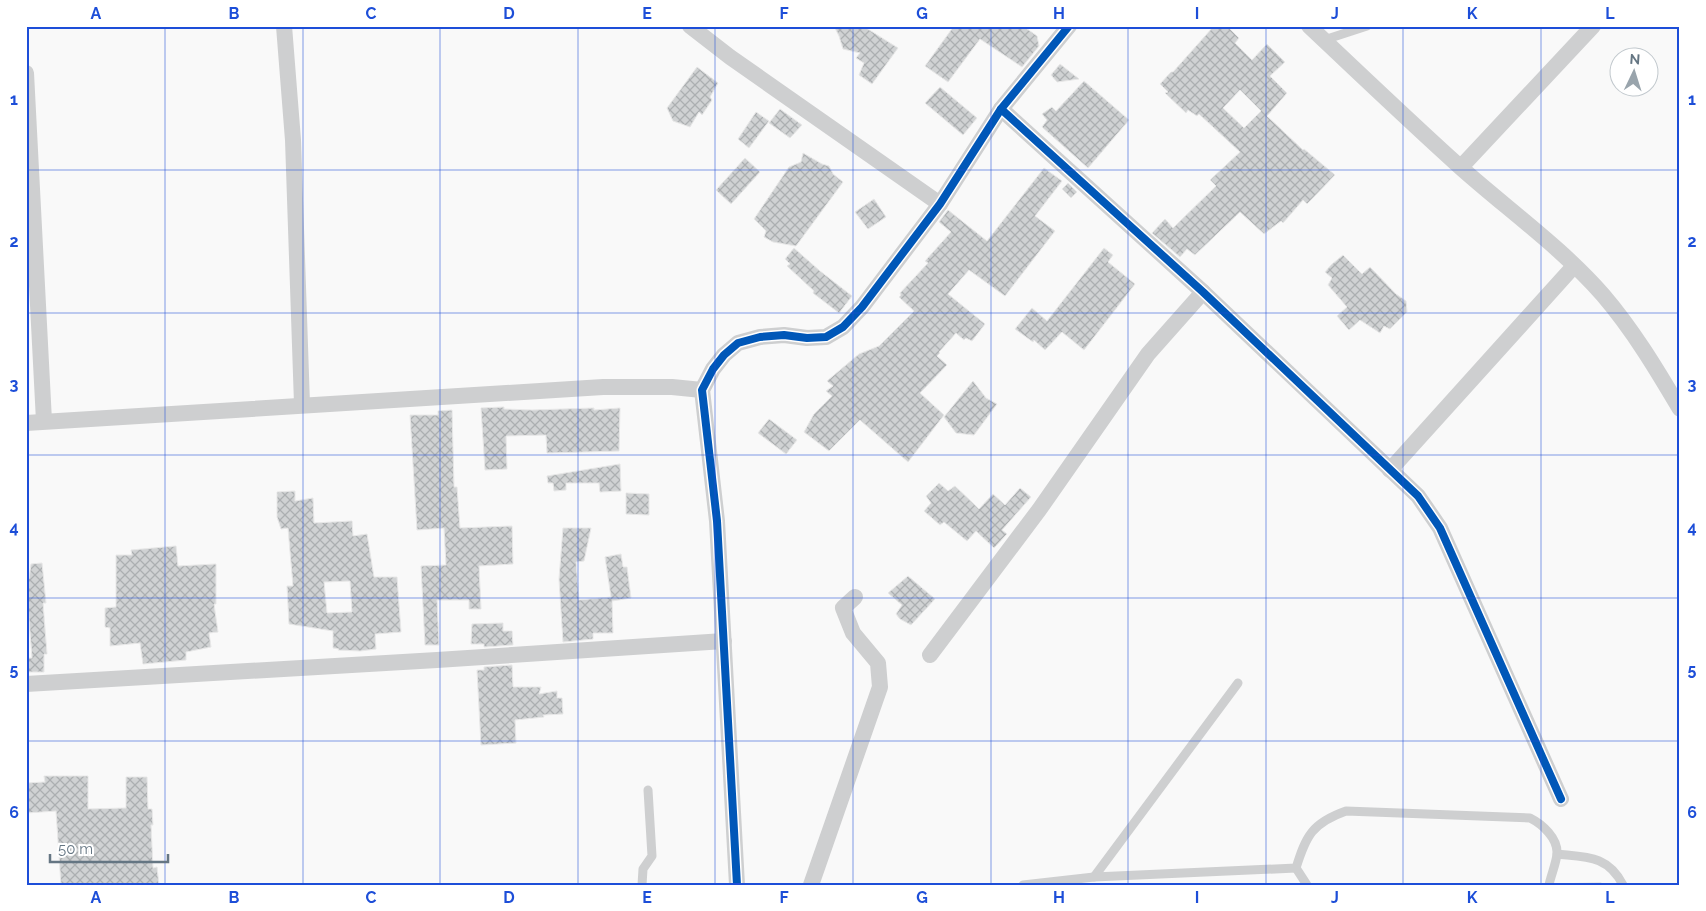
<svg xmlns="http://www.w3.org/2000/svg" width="1706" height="911" font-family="Raleway,sans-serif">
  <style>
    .built { fill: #e8e9e9 }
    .building { fill: url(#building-cross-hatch); stroke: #e8e8e8; fill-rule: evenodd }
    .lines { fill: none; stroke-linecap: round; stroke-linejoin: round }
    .service { stroke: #cecfd0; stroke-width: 9 }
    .minor { stroke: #cecfd0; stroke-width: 16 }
    .cycleway-casing { stroke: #fff; stroke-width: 11 }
    .cycleway { stroke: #0057b8; stroke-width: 8 }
    .grid { fill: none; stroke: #1d4ed8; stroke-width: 1; stroke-opacity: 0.55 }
    .neatline { fill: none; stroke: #1d4ed8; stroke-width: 2 }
    .grid-label { font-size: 16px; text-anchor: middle; font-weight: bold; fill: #1d4ed8 }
  </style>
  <defs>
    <pattern id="building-cross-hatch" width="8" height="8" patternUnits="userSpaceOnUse" patternTransform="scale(1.25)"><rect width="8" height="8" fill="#d0d2d3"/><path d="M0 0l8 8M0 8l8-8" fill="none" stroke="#acafb1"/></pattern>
  </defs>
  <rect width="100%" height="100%" fill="#f9f9f9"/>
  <polygon class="built" points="1601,882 1603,885 1513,885"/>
  <g class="building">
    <polygon points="834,26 863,26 898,48 872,84 859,75 864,63 856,58 860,53 843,49 839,36"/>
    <polygon points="954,26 1023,26 1037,36 1039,46 1022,67 980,39 948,82 925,66"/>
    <path d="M1214,26H1227L1239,38L1235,43L1252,60L1267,44L1285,62L1270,76L1287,93L1267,116L1303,150L1304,149L1335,175L1307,204L1303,200L1283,223L1281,221L1264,234L1240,212L1195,255L1187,249L1180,257L1152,233L1165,219L1173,228L1216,186L1210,180L1240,152L1199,114L1197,116L1188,110L1186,113L1165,93L1168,92L1160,84L1171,72H1173ZM1240,90L1261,111L1244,128L1223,108Z"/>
    <polygon points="1060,64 1079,79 1057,82 1051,75"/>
    <polygon points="697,67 718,83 710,97 712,100 702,115 699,112 690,127 673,121 667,108"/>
    <polygon points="1084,81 1129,120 1088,168 1042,127 1047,120 1042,114 1052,107 1056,111"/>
    <polygon points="940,87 977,118 963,135 925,103"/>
    <polygon points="780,109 802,125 790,138 769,123"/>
    <polygon points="756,112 769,121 749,148 738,139"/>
    <polygon points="803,153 822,164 829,166 833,174 843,182 796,246 773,242 764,237 766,231 754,219 789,167 801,162"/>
    <polygon points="745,158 760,172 731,204 716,190"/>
    <polygon points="1044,168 1062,181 1035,216 1055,231 1005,296 969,270 948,294 985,324 972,341 966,338 964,340 956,333 939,352 940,353 937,356 947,365 920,393 944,415 908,462 860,420 829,451 804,432 814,414 832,396 826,391 833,386 827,381 859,354 879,346 914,311 899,297 901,295 900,293 928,263 925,261 951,232 939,222 948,210 987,241"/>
    <polygon points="1068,183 1077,192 1071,198 1062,189"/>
    <polygon points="874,199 886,217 868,229 855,212"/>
    <polygon points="794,248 820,271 852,296 839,313 813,293 814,291 787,266 790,264 785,259"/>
    <polygon points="1104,248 1113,255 1108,262 1135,284 1084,350 1062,332 1045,350 1034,340 1033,342 1015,329 1032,308 1047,321"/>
    <polygon points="1343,255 1362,274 1370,267 1396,294 1406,301 1407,312 1390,329 1384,326 1380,333 1360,320 1349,330 1337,316 1347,307 1328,285 1332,278 1325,272 1331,265"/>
    <polygon points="973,381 986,398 997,404 974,435 956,433 944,417"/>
    <polygon points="504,407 504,409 532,410 594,408 594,410 620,408 619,451 547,453 546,435 506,436 507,469 485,470 481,408"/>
    <polygon points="452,410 454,487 457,487 460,528 512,526 513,564 479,566 481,609 469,609 469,600 437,600 439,645 425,645 421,566 446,565 444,528 417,530 410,415 438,415 438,411"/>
    <polygon points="769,419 797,440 786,454 758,433"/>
    <polygon points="620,464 621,491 600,492 599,483 566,483 566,490 554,491 553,483 548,483 547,476"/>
    <polygon points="939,483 948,491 955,486 979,509 993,494 1005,505 1020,488 1031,497 1002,530 1007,534 994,548 976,531 967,541 944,522 940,525 924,511 931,503 926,496"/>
    <path d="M295,491V501L313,498L314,523L352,521L353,536L367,534L374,577H397L401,632L375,634L376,649L360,651L338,650L339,649L333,648V631L289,624L287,586H293L288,528L281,529L277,517V492ZM350,581L352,612L327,613L324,582Z"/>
    <polygon points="626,493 649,494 649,515 626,514"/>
    <polygon points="563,528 591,528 584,561 576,562 579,600 611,597 605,557 621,554 623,567 627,567 631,598 612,601 613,633 593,633 593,639 563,642 559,579"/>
    <polygon points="176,546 178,566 216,564 216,604 214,604 218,632 209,633 211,647 186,652 186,660 143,664 140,643 110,646 110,628 105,627 105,608 116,607 116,555 132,555 131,550"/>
    <polygon points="42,563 46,603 43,603 47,654 44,654 44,672 26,672 26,658 32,658 26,579 29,579 31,564"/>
    <polygon points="908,576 935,599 911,625 900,619 896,614 902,605 888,593"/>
    <polygon points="503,623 503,631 512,631 513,645 484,647 484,644 471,644 472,624"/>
    <polygon points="512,665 513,687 541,687 539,694 557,691 557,698 562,698 563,714 543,715 544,717 515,720 516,743 481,745 477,670 484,670 484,667"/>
    <polygon points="44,776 88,776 88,809 126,808 126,777 147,777 148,809 152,809 153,825 151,825 153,868 157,867 159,885 61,885 56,811 26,813 26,783 45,782"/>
  </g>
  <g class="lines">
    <g class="service">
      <polyline points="1324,40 1367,26"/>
      <path d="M1557,854C1586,857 1608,855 1623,885"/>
      <polyline points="1296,868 1307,885"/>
      <polyline points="1094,877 1238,683"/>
      <polyline points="642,885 643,869 652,856 648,790"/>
      <path d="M1023,885L1094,877L1296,868C1306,836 1312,823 1346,811L1530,818C1542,824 1558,838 1557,854C1556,864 1551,875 1549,885"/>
    </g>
    <g class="minor">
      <polyline points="284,26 293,140 302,404"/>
      <polyline points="690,26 730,57 940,204"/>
      <path d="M1309,26C1359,73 1408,120 1459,166C1507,209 1561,247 1603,295C1633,330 1657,370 1680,409"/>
      <polyline points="26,73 44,421"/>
      <polyline points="1001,109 1203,292 1418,496 1440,528 1561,799"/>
      <polyline points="1461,167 1593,26"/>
      <polyline points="26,423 603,387 672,387 702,390"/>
      <polyline points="1390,470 1574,266"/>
      <polyline points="930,655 1039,510 1148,354 1203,292"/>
      <polyline points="26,684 437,660 724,641"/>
      <polyline points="737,885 717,521 702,390 713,369 724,355 738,343 760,337 784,335 807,338 826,337 843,327 862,307 940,204 1001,109 1069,26"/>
      <polyline points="811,885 880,687 878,663 853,633 843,608 855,597"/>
    </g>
    <defs>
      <g id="cycleway">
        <polyline points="1001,109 1203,292 1418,496 1440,528 1561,799"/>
        <polyline points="737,885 717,521 702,390 713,369 724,355 738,343 760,337 784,335 807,338 826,337 843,327 862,307 940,204 1001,109 1069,26"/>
      </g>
    </defs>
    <use href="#cycleway" class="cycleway-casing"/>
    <use href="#cycleway" class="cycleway"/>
  </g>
  <path class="grid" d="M165,26V885M303,26V885M440,26V885M578,26V885M715,26V885M853,26V885M991,26V885M1128,26V885M1266,26V885M1403,26V885M1541,26V885M26,170H1680M26,313H1680M26,455H1680M26,598H1680M26,741H1680"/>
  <rect width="1706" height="911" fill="none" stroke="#ffffff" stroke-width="55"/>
  <g transform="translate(1634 72) rotate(4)"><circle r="24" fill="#ffffff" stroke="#c1c8cd"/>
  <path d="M0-4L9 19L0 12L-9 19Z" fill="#99a4ac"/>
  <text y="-8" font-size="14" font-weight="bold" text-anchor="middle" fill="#657683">N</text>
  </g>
  <path d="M50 854v8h118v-8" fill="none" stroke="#657683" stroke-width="2.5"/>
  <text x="58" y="854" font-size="15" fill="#657683" stroke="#ffffff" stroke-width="4" paint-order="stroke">50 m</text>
  <rect x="28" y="28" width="1650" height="856" class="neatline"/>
  <g class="grid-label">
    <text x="96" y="19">A</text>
    <text x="234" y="19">B</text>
    <text x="371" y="19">C</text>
    <text x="509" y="19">D</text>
    <text x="647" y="19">E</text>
    <text x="784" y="19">F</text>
    <text x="922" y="19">G</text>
    <text x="1059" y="19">H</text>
    <text x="1197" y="19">I</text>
    <text x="1335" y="19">J</text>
    <text x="1472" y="19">K</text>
    <text x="1610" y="19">L</text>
    <text x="14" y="105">1</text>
    <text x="1692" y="105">1</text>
    <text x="14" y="247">2</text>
    <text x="1692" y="247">2</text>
    <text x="14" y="390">3</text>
    <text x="1692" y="390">3</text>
    <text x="14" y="533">4</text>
    <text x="1692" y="533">4</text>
    <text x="14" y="675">5</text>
    <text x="1692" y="675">5</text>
    <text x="14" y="818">6</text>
    <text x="1692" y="818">6</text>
    <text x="96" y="903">A</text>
    <text x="234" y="903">B</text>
    <text x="371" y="903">C</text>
    <text x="509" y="903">D</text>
    <text x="647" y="903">E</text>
    <text x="784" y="903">F</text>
    <text x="922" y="903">G</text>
    <text x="1059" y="903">H</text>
    <text x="1197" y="903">I</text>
    <text x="1335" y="903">J</text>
    <text x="1472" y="903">K</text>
    <text x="1610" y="903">L</text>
  </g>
</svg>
